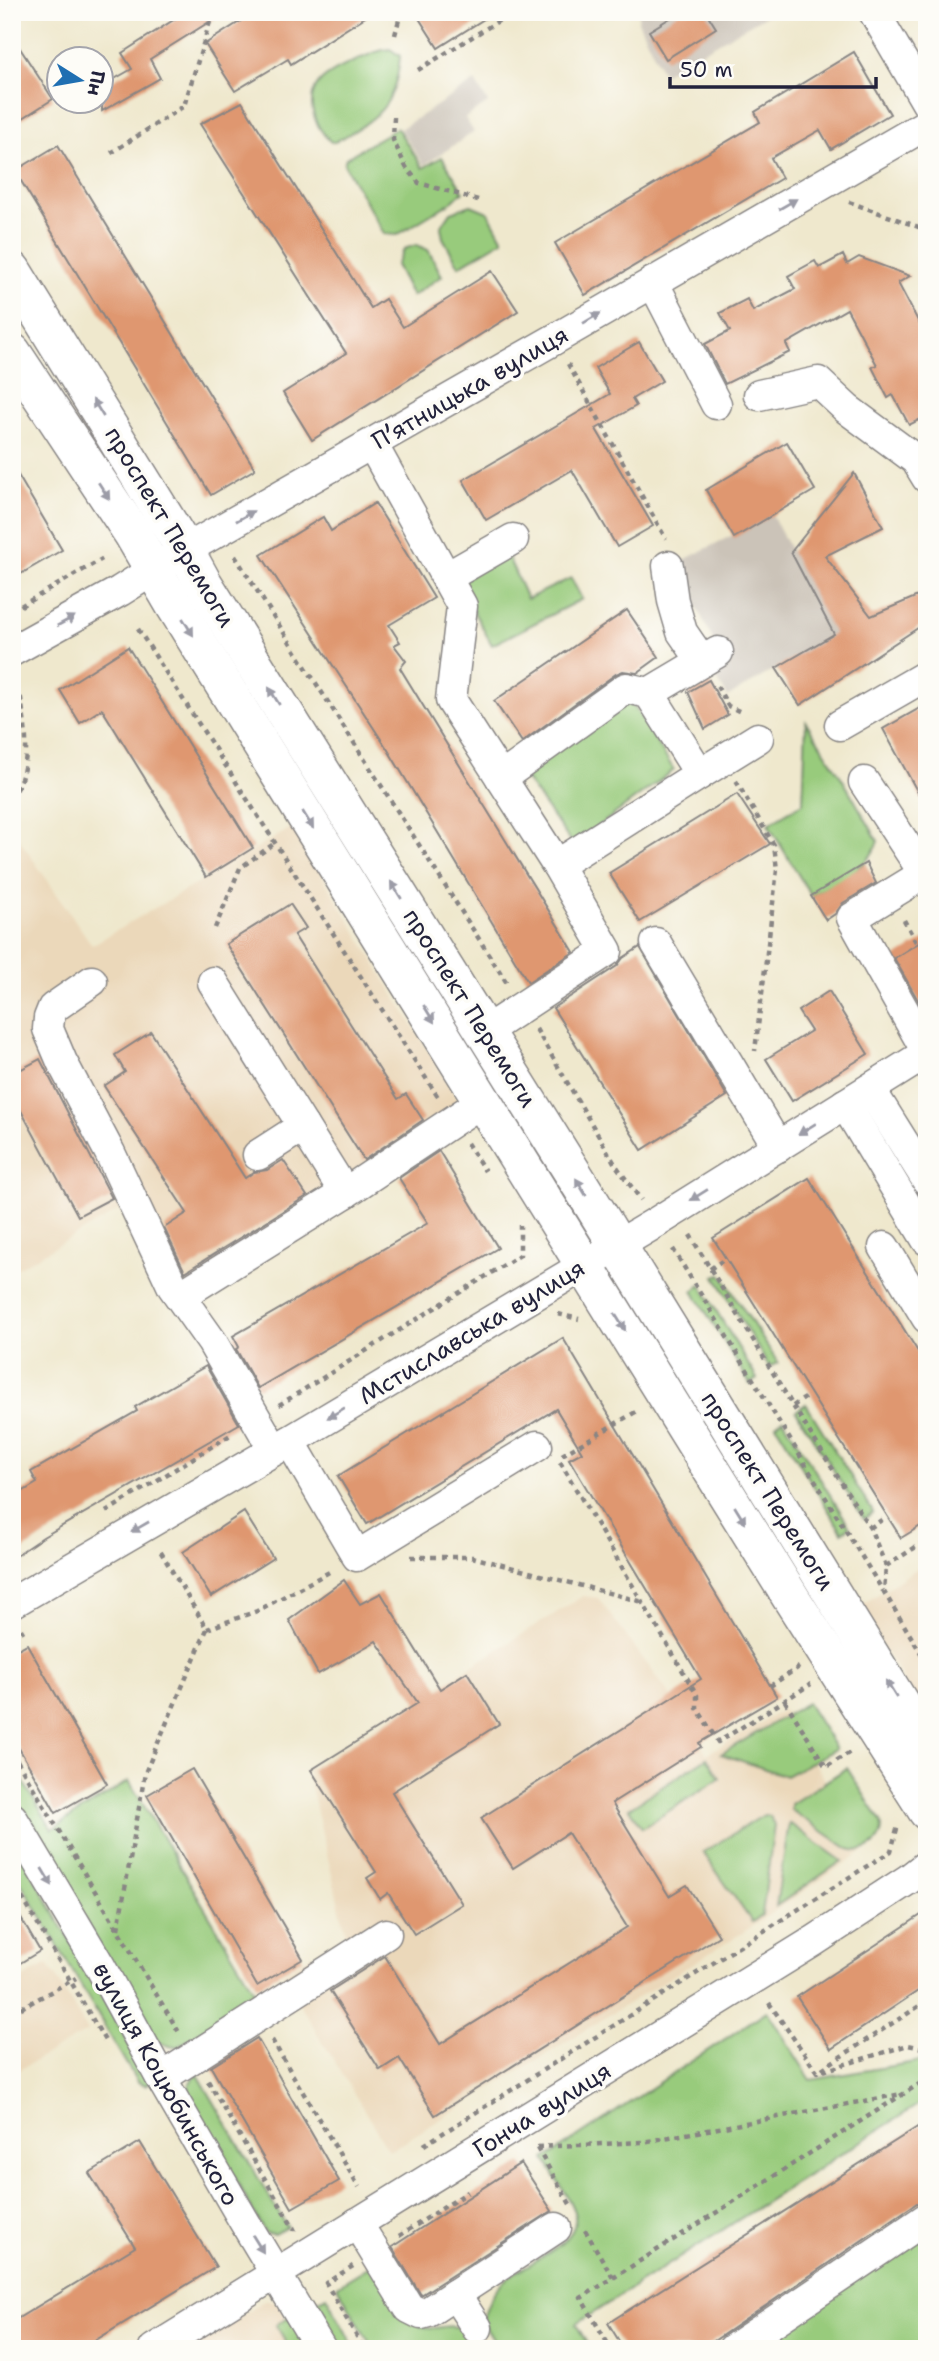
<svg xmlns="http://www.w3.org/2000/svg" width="939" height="2361" font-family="'Shantell Sans',sans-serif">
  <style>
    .built { fill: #ebd8ba }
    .industrial { fill: #cbc3b8 }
    .green { fill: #98cb7c; stroke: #5d765c; stroke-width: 2 }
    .building { fill: #df9770 }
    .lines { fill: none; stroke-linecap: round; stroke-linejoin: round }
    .minor-casing { stroke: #888584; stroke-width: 33 }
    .major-casing { stroke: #888584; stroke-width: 40 }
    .path { stroke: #888584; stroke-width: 4.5; stroke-dasharray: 5 5; stroke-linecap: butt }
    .minor { stroke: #fff; stroke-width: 30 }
    .major { stroke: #fff; stroke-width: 37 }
    .oneway { fill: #9c9ca7 }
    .labels { text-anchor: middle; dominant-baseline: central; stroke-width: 7; stroke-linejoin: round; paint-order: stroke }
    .street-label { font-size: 24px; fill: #22223b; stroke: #fdfcf7 }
  </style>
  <rect width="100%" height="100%" fill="#fdfcf7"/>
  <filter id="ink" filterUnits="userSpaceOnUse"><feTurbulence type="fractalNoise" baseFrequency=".0143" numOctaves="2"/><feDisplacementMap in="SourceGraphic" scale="14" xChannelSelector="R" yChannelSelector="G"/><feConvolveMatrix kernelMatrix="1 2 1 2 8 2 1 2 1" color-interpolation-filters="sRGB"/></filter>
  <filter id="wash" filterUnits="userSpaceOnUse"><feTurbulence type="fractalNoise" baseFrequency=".00686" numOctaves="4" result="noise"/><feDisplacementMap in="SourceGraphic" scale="28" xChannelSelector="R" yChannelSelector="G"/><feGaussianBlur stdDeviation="1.57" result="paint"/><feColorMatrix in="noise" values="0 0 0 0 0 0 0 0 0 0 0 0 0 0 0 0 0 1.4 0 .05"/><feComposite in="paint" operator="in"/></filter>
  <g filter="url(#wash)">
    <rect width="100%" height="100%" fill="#efe8cd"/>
    <g class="built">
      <polygon points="293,827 462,1107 170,1300 123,1208 12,1271 12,829 92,945"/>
      <polygon points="927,1562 927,1716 857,1608"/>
      <polygon points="583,1596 598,1598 668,1692 707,1754 783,1710 866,1849 742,1933 389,2151 282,1975 346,1934 307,1770"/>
      <polygon points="48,1964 88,2031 12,2074 12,1984"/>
      <polygon points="266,2299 277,2303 303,2349 192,2349"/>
    </g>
    <g class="industrial">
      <polygon points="639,12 772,12 663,74 638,21"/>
      <polygon points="475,81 488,103 465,118 474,132 424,165 400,129"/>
      <polygon points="772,515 834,634 728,697 712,671 724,663 676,564"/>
    </g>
    <g class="green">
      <path d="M390,49L400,56C396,108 376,119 335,142H331C316,128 303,101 320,82C328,73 342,67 353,62C366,56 377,50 390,49Z"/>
      <polygon points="397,128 423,168 442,157 463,191 453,201 397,235 384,234 344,164 346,158"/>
      <polygon points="471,205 488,212 503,240 459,266 443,238 441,227 451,212"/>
      <polygon points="416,245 428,250 442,276 412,296 396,265 404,249"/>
      <polygon points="507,555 527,599 571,578 582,599 492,645 457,582"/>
      <polygon points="629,698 674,770 573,845 520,771"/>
      <path d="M806,722L843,780L878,841C870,869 835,882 811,896L768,824L803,803Z"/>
      <polygon points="721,1274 778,1363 769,1367 715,1276"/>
      <polygon points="701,1285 757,1379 750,1384 693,1291"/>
      <polygon points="806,1404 873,1512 864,1519 796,1411"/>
      <polygon points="783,1419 850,1527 842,1532 776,1425"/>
      <polygon points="807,1703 836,1749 786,1776 721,1754"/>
      <polygon points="707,1758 720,1778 642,1828 629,1808"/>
      <path d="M12,1763L52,1829L129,1781L256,1994L178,2047C162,2047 157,2041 147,2028L12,1794Z"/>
      <path d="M847,1768L881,1822C886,1841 866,1855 849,1849L791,1810V1804Z"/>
      <polygon points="764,1815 770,1816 774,1826 762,1915 752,1922 703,1852"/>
      <polygon points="789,1823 842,1861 776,1906"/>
      <polygon points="12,1838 150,2081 145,2085 137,2082 12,1867"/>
      <path d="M767,2011L811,2080L927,2060V2099L576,2324L590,2349H499L482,2322C486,2306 492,2291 505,2280C523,2264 585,2243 574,2212C568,2194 554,2176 545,2159Z"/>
      <polygon points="197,2073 287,2227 274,2234 265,2233 189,2095 189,2086"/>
      <polygon points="927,2228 927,2349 746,2349"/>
      <path d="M373,2264L421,2327C445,2332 453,2316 474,2339L458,2349H373L337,2286Z"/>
      <polygon points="326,2296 355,2349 335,2349 314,2311 315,2302"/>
      <polygon points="290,2316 309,2349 290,2349 276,2325"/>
    </g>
    <g id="blocks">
      <g class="building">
        <polygon points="186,12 225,12 150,59 160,78 102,111 102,86 132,69 122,53"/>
        <polygon points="255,12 373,12 291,64 288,59 235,91 205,44"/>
        <polygon points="415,12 495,12 438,48"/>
        <polygon points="680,12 706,12 716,28 666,59 649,31"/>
        <polygon points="12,36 53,99 12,125"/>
        <polygon points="854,52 890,114 831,149 820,130 771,158 782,178 585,295 555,243 760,122 755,112"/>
        <polygon points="242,102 371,308 385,299 403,327 492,271 518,311 312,440 283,393 346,353 200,124"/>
        <polygon points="58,145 255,469 211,495 15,171"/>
        <polygon points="843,255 847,264 859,257 910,276 898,283 927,338 927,416 909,425 893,395 888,398 872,367 877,365 847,309 786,344 790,352 725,384 705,344 730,331 720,313 747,299 753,311 795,289 788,276 815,261 819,268"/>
        <polygon points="639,342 662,381 632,399 636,406 596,429 653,526 617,547 572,470 486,520 463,480 610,394 595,368"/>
        <polygon points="787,442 815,490 734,538 706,490"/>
        <polygon points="12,465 62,550 12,579"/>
        <polygon points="854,473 883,527 825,556 871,616 927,592 927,622 800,705 776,668 834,634 791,552"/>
        <polygon points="375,503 434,598 389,625 400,642 394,645 406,661 400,668 574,952 528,982 388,750 261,555 323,517 331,531"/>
        <polygon points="627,610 659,657 637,673 623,671 616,674 522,742 494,701"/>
        <polygon points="128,647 253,848 206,877 102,709 80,723 60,690"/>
        <polygon points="709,680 728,715 705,729 688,692"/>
        <polygon points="927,704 927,809 883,729"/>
        <polygon points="737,794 770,844 640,922 609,873"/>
        <polygon points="866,863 876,883 843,903 835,914 826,920 811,896"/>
        <polygon points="290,904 306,928 294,935 398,1099 406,1094 423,1120 364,1160 226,944"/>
        <polygon points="927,938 927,1016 894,958"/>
        <polygon points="640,947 727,1096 642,1150 553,1008 617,966 623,958"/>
        <polygon points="829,991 868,1054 792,1101 766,1059 811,1031 798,1011"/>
        <polygon points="151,1032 245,1178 254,1172 267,1170 283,1160 307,1196 185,1272 164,1228 187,1213 104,1086 125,1072 115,1055"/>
        <polygon points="40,1059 112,1198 78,1216 12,1094 12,1074"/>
        <polygon points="439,1151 498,1248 258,1388 236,1349 239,1347 233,1336 428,1223 399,1178"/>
        <polygon points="809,1178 927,1366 927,1522 901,1538 713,1238"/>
        <polygon points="563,1338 777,1697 699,1743 701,1747 612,1803 669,1896 687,1885 719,1936 435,2115 399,2058 380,2070 330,1991 385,1956 440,2044 627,1927 568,1833 513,1868 481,1818 701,1679 569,1459 582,1452 556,1409 367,1524 338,1476"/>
        <polygon points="206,1366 239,1424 43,1537 12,1558 12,1498 37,1483 31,1472 137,1411 135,1407"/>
        <polygon points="244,1512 273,1558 211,1597 183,1552"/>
        <polygon points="344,1580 360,1604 381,1593 440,1689 467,1672 499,1724 392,1792 462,1904 414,1934 388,1893 380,1899 367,1878 376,1872 311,1770 418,1703 376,1641 318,1674 289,1620"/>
        <polygon points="27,1644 107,1784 56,1813 12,1736 12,1652"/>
        <polygon points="192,1769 303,1959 257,1986 147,1795"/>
        <polygon points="12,1903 40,1951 12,1968"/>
        <polygon points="927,1911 927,1985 831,2049 797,1997"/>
        <polygon points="257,2038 339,2181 292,2208 211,2067"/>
        <polygon points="927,2121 927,2201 917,2203 702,2349 624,2349 608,2323"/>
        <polygon points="140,2142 216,2267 81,2349 12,2349 12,2322 135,2247 89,2173"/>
        <polygon points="521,2163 552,2211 421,2295 392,2247"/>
      </g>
    </g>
  </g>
  <g filter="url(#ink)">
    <use href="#blocks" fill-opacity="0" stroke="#888584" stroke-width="2"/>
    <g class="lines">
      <defs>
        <g id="minor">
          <polyline points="874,12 927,103"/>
          <polyline points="653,282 716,404"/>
          <polyline points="759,395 818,382 847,409 916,460 927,478"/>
          <polyline points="372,444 462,606 451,700 557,865 607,951 484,1032"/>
          <polyline points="668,566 673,601 682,632 702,661"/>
          <polyline points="447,577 513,539"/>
          <polyline points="12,651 120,591 185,550 562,335 927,124"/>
          <polyline points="649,693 718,652"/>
          <polyline points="840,725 927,675"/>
          <polyline points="700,774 758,738"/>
          <polyline points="501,778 626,688 649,693 700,774 557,865"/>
          <polyline points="864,782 924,873"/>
          <polyline points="927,872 852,918 927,1052"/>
          <polyline points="656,943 778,1147"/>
          <polyline points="92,981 53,1008 49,1018 48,1029 62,1062 110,1153 173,1287 212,1342 274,1450"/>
          <polyline points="213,982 345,1193"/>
          <polyline points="870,1089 927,1180"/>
          <polyline points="845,1104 927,1240"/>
          <polyline points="258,1155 303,1126"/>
          <polyline points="884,1247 927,1318"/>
          <polyline points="180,1296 345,1193 483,1101"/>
          <polyline points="290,1441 357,1556 537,1446"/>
          <polyline points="12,1603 290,1441 657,1222 927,1053"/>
          <polyline points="12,1818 100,1966 161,2078 244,2221 321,2349"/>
          <polyline points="161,2078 386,1934"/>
          <polyline points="357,2223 409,2308 421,2314 428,2312 556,2228"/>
          <polyline points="455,2294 477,2328"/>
          <polyline points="154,2349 814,1941 909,1879 927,1865"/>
          <polyline points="733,2349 927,2218"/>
        </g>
        <g id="major">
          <polyline points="12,270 185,550 202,581 581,1186 927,1747"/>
          <polyline points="12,352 132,533 173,603 793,1601 927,1811"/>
        </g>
      </defs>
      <use href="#minor" class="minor-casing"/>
      <use href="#major" class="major-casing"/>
      <g class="path">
        <polyline points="395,35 401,12"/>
        <polyline points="418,70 513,12"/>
        <polyline points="394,117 393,140 406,167 419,183 478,200"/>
        <polyline points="111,153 184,106 213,12"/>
        <polyline points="849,202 927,230"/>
        <polyline points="568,364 666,539"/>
        <polyline points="235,556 507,983"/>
        <polyline points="12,611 102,559"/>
        <polyline points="138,629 438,1097"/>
        <polyline points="717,686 728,706 741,712"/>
        <polyline points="736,781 774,845 777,870 755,1051"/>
        <path d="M12,799C33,762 26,732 20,692"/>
        <polyline points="904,920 917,944"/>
        <polyline points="215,928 240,868 275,843"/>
        <polyline points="536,1029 615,1164 641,1200"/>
        <polyline points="467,1143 485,1171"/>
        <polyline points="690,1235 793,1406 870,1528 886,1566 884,1592 927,1663"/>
        <polyline points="673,1249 883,1591"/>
        <polyline points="710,1269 722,1261"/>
        <polyline points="558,1314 579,1319"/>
        <polyline points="279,1405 520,1255 520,1225"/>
        <polyline points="793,1406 805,1398"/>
        <polyline points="562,1455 639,1410"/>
        <polyline points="560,1462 697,1695 697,1708 718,1742 811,1684"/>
        <polyline points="106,1512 232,1434"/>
        <polyline points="870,1528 883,1519"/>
        <polyline points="411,1557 472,1557 643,1602"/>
        <polyline points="886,1566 927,1540"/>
        <polyline points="207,1629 257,1611 333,1570"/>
        <polyline points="12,1637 24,1630"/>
        <polyline points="770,1686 799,1667"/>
        <polyline points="785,1701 826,1767 852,1751"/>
        <polyline points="12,1752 180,2034"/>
        <polyline points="12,1880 107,2044"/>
        <polyline points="118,1929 145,1773 207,1629 159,1549"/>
        <polyline points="769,2003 817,2072 927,2001"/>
        <polyline points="12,2013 76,1978"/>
        <polyline points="272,2040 359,2187"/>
        <polyline points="823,2071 908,2045 927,2049"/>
        <polyline points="208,2081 294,2229 296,2228"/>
        <polyline points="424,2145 891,1851 898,1825"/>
        <polyline points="537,2147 643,2142 902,2094"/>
        <polyline points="537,2148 570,2204"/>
        <polyline points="585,2230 613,2278 581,2298 611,2349"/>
        <polyline points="399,2236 468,2192"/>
        <polyline points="353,2266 326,2283 364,2349"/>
        <polyline points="613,2278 927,2079"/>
      </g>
      <use href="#minor" class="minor"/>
      <use href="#major" class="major"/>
    </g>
    <defs><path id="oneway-solid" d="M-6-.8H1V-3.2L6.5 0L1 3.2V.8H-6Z" transform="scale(1.75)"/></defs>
    <g class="oneway">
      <use href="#oneway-solid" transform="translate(788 204) rotate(-30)"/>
      <use href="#oneway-solid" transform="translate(592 318) rotate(-31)"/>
      <use href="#oneway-solid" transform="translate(98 408) rotate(-122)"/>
      <use href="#oneway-solid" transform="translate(104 491) rotate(57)"/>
      <use href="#oneway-solid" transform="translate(245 516) rotate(-30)"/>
      <use href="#oneway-solid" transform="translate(66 621) rotate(-29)"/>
      <use href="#oneway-solid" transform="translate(188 627) rotate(58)"/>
      <use href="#oneway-solid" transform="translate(274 696) rotate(-122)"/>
      <use href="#oneway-solid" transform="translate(308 820) rotate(58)"/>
      <use href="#oneway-solid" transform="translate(396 890) rotate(-122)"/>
      <use href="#oneway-solid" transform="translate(429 1014) rotate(58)"/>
      <use href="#oneway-solid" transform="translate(807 1129) rotate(148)"/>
      <use href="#oneway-solid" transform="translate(581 1187) rotate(-121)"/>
      <use href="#oneway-solid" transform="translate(699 1195) rotate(148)"/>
      <use href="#oneway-solid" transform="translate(620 1322) rotate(58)"/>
      <use href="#oneway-solid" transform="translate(336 1413) rotate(149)"/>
      <use href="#oneway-solid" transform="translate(740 1515) rotate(58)"/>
      <use href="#oneway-solid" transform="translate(140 1527) rotate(150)"/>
      <use href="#oneway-solid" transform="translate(891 1689) rotate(-122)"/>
      <use href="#oneway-solid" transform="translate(47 1877) rotate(59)"/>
      <use href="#oneway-solid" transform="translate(258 2244) rotate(58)"/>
    </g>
  </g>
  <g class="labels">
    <g class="street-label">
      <text transform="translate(470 388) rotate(-30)">Пʼятницька вулиця</text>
      <text transform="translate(170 527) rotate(59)">проспект Перемоги</text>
      <text transform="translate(470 1008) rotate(58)">проспект Перемоги</text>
      <text transform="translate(472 1332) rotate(-31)">Мстиславська вулиця</text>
      <text transform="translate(768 1491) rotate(58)">проспект Перемоги</text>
      <text transform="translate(166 2084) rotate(61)">вулиця Коцюбинського</text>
      <text transform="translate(542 2110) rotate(-32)">Гонча вулиця</text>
    </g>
  </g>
  <rect width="939" height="2361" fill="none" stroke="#fdfcf7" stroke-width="42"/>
  <g transform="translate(80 80) rotate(101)"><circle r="33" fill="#fdfcf7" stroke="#a5a5ac" stroke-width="2"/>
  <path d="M0-5L12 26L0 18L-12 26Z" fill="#1f6fb2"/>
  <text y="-10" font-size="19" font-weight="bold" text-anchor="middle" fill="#22223b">Пн</text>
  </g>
  <path d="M670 77v10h206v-10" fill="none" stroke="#22223b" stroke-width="3.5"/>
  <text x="680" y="77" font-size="21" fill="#22223b" stroke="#fdfcf7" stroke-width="5" paint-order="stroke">50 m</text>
</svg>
